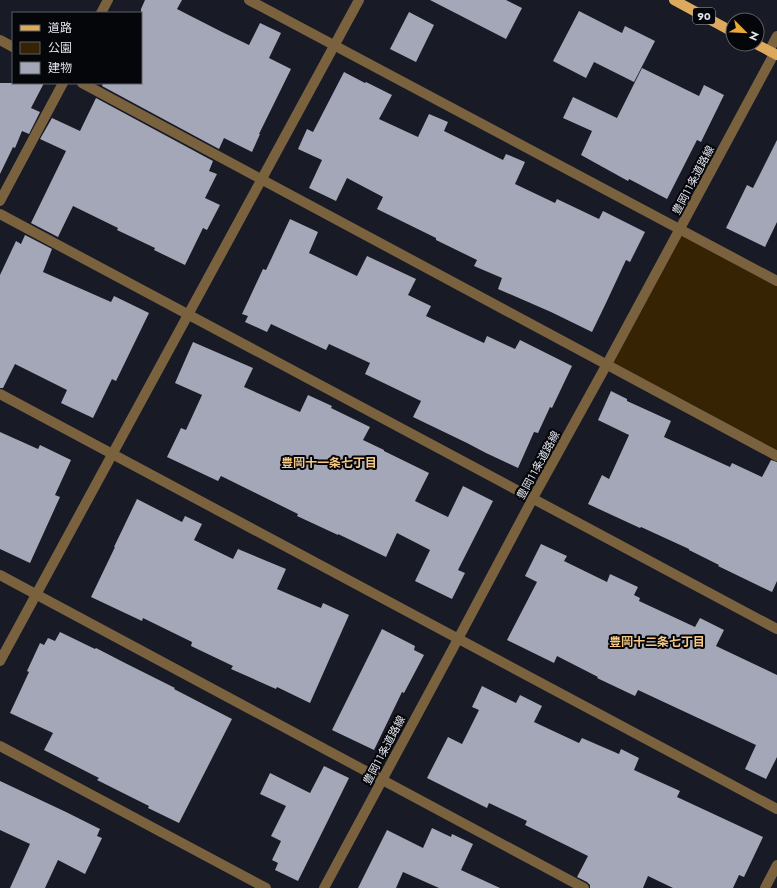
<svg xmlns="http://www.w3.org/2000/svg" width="777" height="888" font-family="Jost,'Noto Sans JP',sans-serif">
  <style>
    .green { fill: #362304 }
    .building { fill: #a4a7b8 }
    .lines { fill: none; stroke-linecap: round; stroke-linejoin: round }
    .minor { stroke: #7a623f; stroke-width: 10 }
    .major { stroke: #ddaa5d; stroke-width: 10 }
    .labels { text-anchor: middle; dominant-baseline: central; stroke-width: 4; stroke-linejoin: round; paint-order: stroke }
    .shield { fill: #05060a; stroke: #a0a1a9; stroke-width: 1 }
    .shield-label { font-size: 10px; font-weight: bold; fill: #e2e4ed }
    .street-label { font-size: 11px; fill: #e2e4ed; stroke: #05060a }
    .neighbourhood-label { font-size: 12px; font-weight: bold; fill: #f6c884; stroke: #05060a }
  </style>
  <rect width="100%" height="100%" fill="#181a26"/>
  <polygon class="green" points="680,229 777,281 777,452 607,364"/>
  <g class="building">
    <polygon points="145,0 182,0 177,9 222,32 249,45 260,23 281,33 269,58 291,69 259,134 260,134 252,152 224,138 219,149 102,86 103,83 141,83 141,9"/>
    <polygon points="430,0 506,0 522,8 506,39"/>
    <polygon points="579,11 622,33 625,26 655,41 634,82 594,62 586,78 553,61"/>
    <polygon points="409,12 434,25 416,62 390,49"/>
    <polygon points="642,68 699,96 704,85 724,95 701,142 697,140 667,199 629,179 628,181 581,155 592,131 563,118 573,97 617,118"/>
    <polygon points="344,72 365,83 366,82 392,95 379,119 418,137 429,114 448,122 444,131 503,160 506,154 525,162 515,184 555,203 557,199 599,219 603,211 645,232 630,262 626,260 606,303 592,332 551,312 498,289 502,278 474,266 477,260 436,240 436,238 377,209 383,197 347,178 336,201 309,188 322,160 298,149 307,129 313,132"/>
    <polygon points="0,83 44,83 31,108 40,112 29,134 22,131 15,148 13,147 0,174"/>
    <polygon points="96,98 213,161 209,171 217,174 205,198 220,205 207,230 203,228 185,265 154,250 155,248 117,230 118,228 73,206 58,237 31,223 66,151 40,139 52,118 80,131"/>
    <polygon points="777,140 777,222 765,247 726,228 747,185 753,188"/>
    <polygon points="290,219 318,232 309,253 357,276 367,256 416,279 408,295 431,306 426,316 484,343 487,336 515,349 520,340 572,366 552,408 550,407 538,433 534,432 518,468 486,453 467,443 413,417 421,401 365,374 370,363 329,344 326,350 271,324 267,332 245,322 248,316 242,314 263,269 266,270"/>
    <polygon points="25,235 52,249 43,272 111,302 114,296 149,313 116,381 112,379 93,418 61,403 67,390 15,364 3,388 0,388 0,275 16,241 21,244"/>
    <polygon points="193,342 253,368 244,387 300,412 308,395 332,406 331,408 370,427 363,440 384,450 384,451 429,473 415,501 448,517 463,486 493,501 458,570 465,573 452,599 415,581 430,550 397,533 386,557 338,534 338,535 297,516 298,514 221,476 218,481 167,457 181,428 186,430 202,395 175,383"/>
    <polygon points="611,391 627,399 627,401 671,421 664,437 730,467 732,463 762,477 771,460 777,462 777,581 772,592 718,566 719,565 689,550 689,549 641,527 640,528 588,504 602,475 609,479 629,435 598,420"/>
    <polygon points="0,432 38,449 40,445 71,460 55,495 60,497 30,563 0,549"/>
    <polygon points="137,499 182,522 185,516 202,524 194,540 233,559 238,549 286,569 277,589 321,608 323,603 349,615 310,703 277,687 276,689 231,669 233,666 191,646 192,642 143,618 142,621 91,597 115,547 114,547"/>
    <polygon points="541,544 567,556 564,561 607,582 610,574 638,587 634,595 640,598 639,601 695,627 700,618 724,630 716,646 777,675 777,757 766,779 745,769 756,745 638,690 635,696 597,678 598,677 557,656 554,663 507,640 537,582 525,576"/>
    <polygon points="382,629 415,646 414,650 424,655 404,693 402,692 374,750 332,730"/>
    <polygon points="60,632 95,649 96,648 125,663 175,688 174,689 232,719 179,823 148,808 149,806 97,780 99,778 44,750 53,733 10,713 29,672 27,671 40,643 44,645 48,638 55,641"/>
    <polygon points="482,686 516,703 520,695 542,706 534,722 579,743 582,738 619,754 621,749 639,758 634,770 680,791 677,797 763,837 744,877 739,875 733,888 673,888 648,876 643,888 590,888 590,885 587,882 577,877 588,856 525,825 527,821 489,803 487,808 427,778 448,737 462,744 479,710 472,707"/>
    <polygon points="324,766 349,778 298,881 275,870 278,863 272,860 281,841 271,836 286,806 260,794 270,773 310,793"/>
    <polygon points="0,781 66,812 100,829 97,836 102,838 85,874 58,860 45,888 10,888 30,844 0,830"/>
    <polygon points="432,828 451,837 452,834 473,844 461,870 500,888 439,888 403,872 396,888 358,888 387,830 423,848"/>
  </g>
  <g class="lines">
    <g class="minor">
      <polyline points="249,0 777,281"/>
      <polyline points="101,13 108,0"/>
      <polyline points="0,40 13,47"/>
      <polyline points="769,51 777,36"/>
      <polyline points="82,83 777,456"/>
      <polyline points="0,201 63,83"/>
      <polyline points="0,214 777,629"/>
      <polyline points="0,394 777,809"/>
      <polyline points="0,575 584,888"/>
      <polyline points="0,661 359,0"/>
      <polyline points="0,746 266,888"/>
      <polyline points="324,888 458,639 533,498 607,364 774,54"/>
      <polyline points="765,888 777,865"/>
    </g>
    <g class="major">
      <polyline points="674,0 733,32"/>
      <polyline points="756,44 777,55"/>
    </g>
  </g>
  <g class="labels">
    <rect class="shield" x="693" y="8" width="22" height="16" rx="3"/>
    <g class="shield-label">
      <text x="704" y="16">90</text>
    </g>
    <g class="street-label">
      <text transform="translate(693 180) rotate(-62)">豊岡11条道路線</text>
      <text transform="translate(538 465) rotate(-61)">豊岡11条道路線</text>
      <text transform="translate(384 750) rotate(-62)">豊岡11条道路線</text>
    </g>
    <g class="neighbourhood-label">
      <text x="329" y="463">豊岡十一条七丁目</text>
      <text x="657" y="642">豊岡十二条七丁目</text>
    </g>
  </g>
  <rect x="12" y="12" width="130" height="72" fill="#05060a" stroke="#5d5f65"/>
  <rect x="20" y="25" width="20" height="6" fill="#ddaa5d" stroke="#5d5f65"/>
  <text x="48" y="32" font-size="12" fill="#e2e4ed">道路</text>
  <rect x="20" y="42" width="20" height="12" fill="#362304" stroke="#5d5f65"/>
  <text x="48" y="52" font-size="12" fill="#e2e4ed">公園</text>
  <rect x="20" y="62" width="20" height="12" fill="#a4a7b8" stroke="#5d5f65"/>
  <text x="48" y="72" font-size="12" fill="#e2e4ed">建物</text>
  <g transform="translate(745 32) rotate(114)"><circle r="19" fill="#05060a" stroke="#5d5f65"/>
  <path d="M0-3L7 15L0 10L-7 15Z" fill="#eba939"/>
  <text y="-6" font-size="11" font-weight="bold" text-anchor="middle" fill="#e2e4ed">N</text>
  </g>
</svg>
